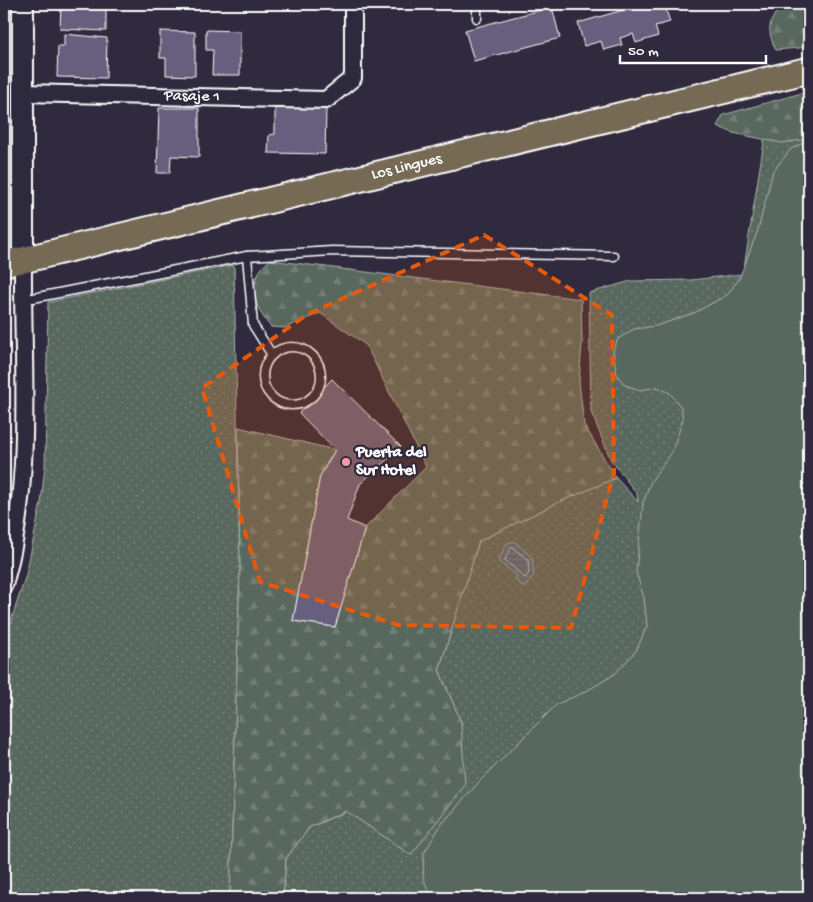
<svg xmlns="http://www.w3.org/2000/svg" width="813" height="902" font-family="'Gochi Hand',sans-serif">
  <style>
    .grass { fill: url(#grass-dots); stroke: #acb4af }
    .forest { fill: url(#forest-firs); stroke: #acb4af }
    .park { fill: #59685f; stroke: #acb4af }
    .water { fill: url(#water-rules); stroke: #95a4ae }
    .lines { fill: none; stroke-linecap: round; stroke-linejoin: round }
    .shore { stroke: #b9c2c9; stroke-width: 1 }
    .building { fill: #66617e; stroke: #fff }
    .service-casing { stroke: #fff; stroke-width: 11 }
    .minor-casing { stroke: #fff; stroke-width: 20 }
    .tertiary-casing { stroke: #fff; stroke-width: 24 }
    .primary-casing { stroke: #fff; stroke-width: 29 }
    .service { stroke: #2f2a3d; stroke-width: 8 }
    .minor { stroke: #2f2a3d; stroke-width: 16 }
    .tertiary { stroke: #2f2a3d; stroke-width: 20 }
    .primary { stroke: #766a54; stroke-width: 25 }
    .marked { fill: #e8590c; fill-opacity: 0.2; stroke: #e8590c; stroke-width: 4; stroke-dasharray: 10 6; stroke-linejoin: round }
    .poi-dot { fill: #ff9aa2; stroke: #2f2a3d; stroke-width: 2 }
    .labels { text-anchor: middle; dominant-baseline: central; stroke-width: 4.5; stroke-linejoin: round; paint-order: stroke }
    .street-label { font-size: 16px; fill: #fff; stroke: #2f2a3d }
    .poi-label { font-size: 16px; font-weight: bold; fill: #fff; stroke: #2f2a3d; text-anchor: start }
  </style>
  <defs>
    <pattern id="grass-dots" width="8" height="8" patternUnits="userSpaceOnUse" patternTransform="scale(1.25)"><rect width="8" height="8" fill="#59685f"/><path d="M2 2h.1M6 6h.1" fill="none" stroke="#727f77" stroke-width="1.8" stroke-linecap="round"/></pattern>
    <pattern id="forest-firs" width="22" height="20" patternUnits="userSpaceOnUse" patternTransform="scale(1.25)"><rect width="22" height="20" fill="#59685f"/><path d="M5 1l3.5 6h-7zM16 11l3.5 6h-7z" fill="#727f77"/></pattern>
    <pattern id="water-rules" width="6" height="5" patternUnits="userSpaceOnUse" patternTransform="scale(1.25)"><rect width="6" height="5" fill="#4f6778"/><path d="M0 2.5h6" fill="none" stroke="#697e8c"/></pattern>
  </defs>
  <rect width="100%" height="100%" fill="#2f2a3d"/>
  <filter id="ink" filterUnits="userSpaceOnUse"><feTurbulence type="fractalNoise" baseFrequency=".02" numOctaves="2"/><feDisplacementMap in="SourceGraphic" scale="10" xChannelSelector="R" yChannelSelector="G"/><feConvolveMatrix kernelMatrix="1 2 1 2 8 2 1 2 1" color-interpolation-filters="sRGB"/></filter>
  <g filter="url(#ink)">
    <g class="grass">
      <polygon points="809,119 809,898 283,898 286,858 310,827 347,811 411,855 461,722 439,670 479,541 559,502 616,478 638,502 637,494 611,460 591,412 589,293 631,281 691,280 743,274 766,129"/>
      <polygon points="234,265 240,568 230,898 4,898 4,642 26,575 41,503 45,466 48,302"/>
    </g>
    <g class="forest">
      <path d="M782,4H809V47L776,50C766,29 768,23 782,4Z"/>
      <polygon points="809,91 809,139 782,143 733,133 717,126 723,115"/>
      <path d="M270,260L581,299L582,343L579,382L584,425L616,478L559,502L479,541L439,670L461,722L465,785L411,855L346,811L310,827L286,858L283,898H230L240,568L238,427L335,450L320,476L293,621L335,627L365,528L426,467L366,345L320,313L285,328L271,327C252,306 246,279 270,260Z"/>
    </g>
    <polygon class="park" points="809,140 809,898 431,898 423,877 424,853 441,825 478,783 557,704 585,692 615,674 636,651 647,626 644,598 636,572 643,503 651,481 672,452 683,419 681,407 670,393 657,387 640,390 625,385 617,375 615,364 613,350 618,339 634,329 656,326 694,313 727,295 739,279 758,230 773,171 791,149"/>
    <polygon class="water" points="514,541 532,557 534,575 524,588 515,579 517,576 498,561 507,543"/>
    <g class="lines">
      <polygon class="shore" points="512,547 528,560 529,573 525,578 505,560"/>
    </g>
    <g class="building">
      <polygon points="61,4 106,4 106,31 60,29"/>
      <polygon points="644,4 664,4 670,22 655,26 658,36 636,43 633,34 620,38 622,45 604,50 601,41 584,46 578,23"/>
      <polygon points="552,7 560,38 474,61 465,30"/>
      <polygon points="206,30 240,31 240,75 212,75 213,50 206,50"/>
      <polygon points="160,31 195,32 195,76 166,75 166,58 160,58"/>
      <polygon points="64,34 107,38 106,78 57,77 58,46 64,46"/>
      <polygon points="275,107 326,108 325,154 268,153 269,135 275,134"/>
      <polygon points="159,108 199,108 199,157 171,156 170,173 157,173"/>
      <polygon points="332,379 401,447 360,484 347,520 365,528 335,627 293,621 320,476 335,450 299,413"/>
    </g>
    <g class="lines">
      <defs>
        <g id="service">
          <polyline points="477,4 477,18"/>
          <polyline points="247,256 332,251 614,256"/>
          <polyline points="23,300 247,256 253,325 272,355"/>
          <circle cx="292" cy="376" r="29"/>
        </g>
        <g id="minor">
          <path id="s1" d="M23,93L326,100L353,78V4"/>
          <path d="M4,585C34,480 22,368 23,260"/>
        </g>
        <polyline id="tertiary" points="23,4 23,260"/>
        <g id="primary">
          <path id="s2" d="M4,263L23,260L809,70"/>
        </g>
      </defs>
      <use href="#service" class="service-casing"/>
      <use href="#minor" class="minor-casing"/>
      <use href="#tertiary" class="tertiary-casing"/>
      <use href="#primary" class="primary-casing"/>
      <use href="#service" class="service"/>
      <use href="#minor" class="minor"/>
      <use href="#tertiary" class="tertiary"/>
      <use href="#primary" class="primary"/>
    </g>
  </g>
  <path class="marked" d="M484,235L612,315L614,473L571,628L398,625L260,582L202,388L308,314Z"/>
  <circle class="poi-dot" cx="346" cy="462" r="5"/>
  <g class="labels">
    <g class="street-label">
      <text stroke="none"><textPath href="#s1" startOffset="169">Pasaje 1</textPath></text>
      <text stroke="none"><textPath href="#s2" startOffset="414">Los Lingues</textPath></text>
    </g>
    <g class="poi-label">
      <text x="356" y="453">Puerta del<tspan x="356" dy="18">Sur Hotel</tspan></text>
    </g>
  </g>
  <rect width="813" height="902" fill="none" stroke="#2f2a3d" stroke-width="20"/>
  <rect x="10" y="10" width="793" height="882" fill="none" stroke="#fff" stroke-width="2" filter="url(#ink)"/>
  <path d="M620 55v8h146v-8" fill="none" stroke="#ffffff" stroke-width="2.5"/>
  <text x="628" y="55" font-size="15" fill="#ffffff" stroke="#2f2a3d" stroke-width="4" paint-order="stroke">50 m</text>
</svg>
